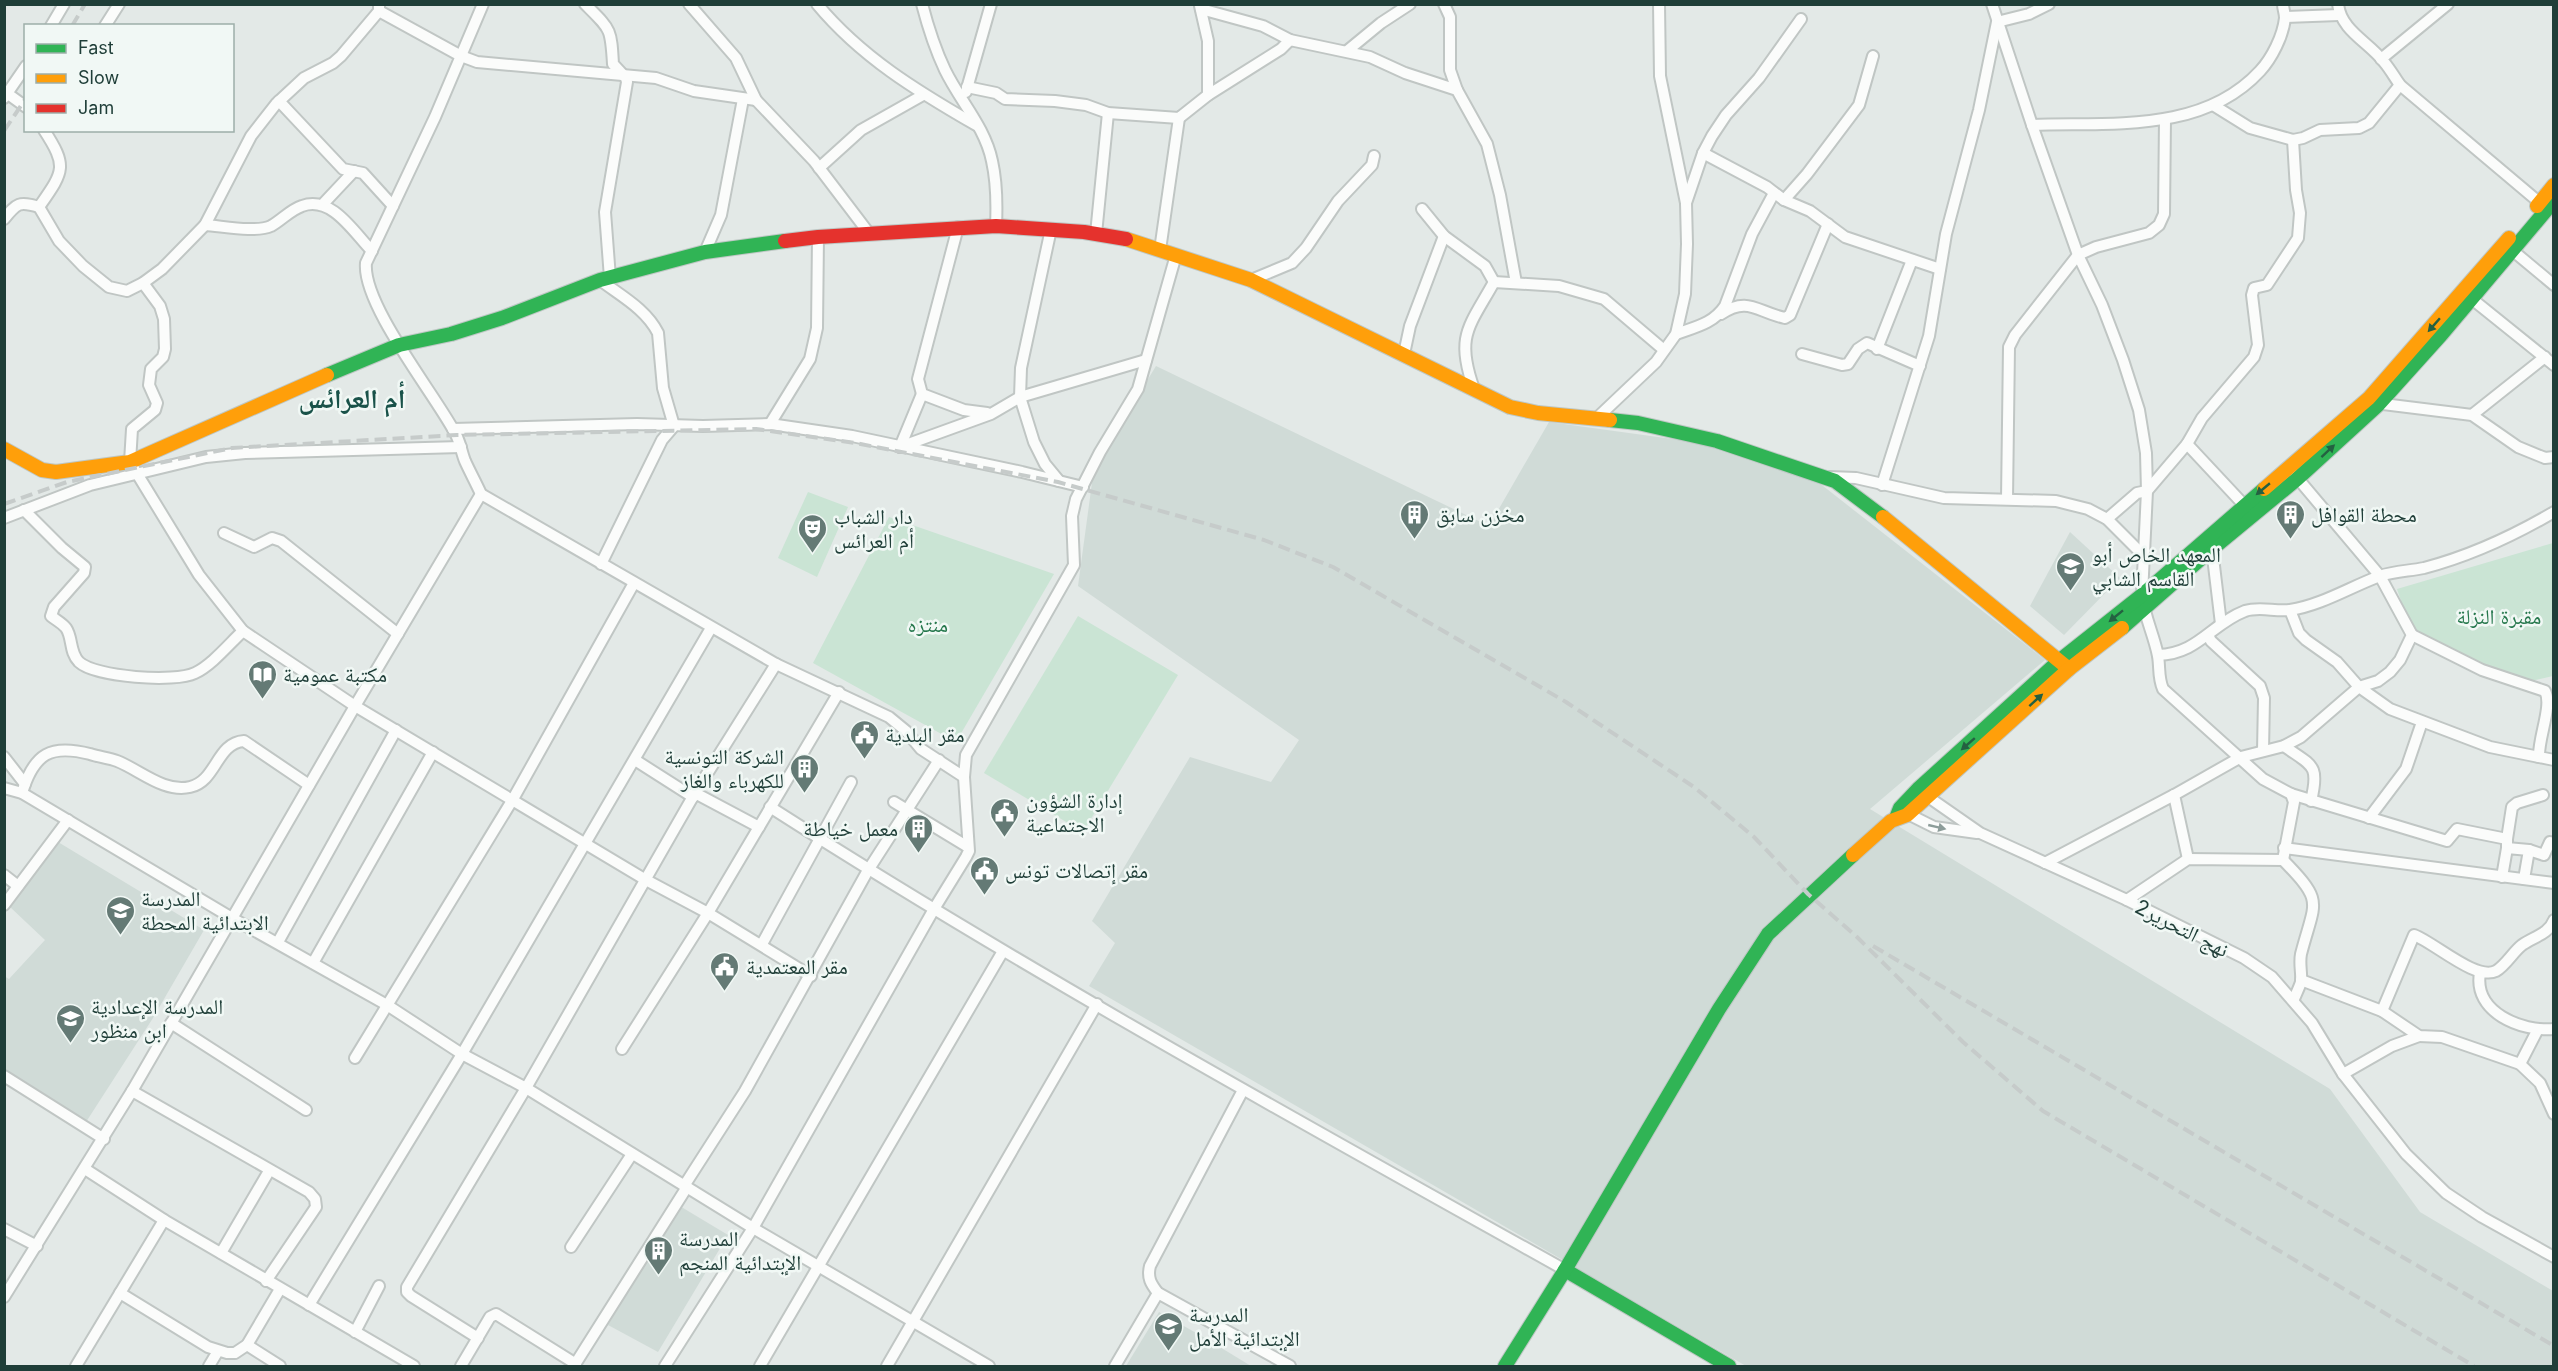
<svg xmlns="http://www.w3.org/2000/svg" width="2558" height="1371" font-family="Inter,'Noto Naskh Arabic',sans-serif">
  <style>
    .built { fill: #d0dbd7 }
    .green { fill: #cae4d4 }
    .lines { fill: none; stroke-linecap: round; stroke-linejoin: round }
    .street-casing { stroke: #c0c6c4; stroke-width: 14 }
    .fast-casing { stroke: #bec7c4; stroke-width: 16 }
    .slow-casing { stroke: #bec7c4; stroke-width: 16 }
    .jam-casing { stroke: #bec7c4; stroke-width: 16 }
    .street { stroke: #fbfcfb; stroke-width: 10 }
    .fast { stroke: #30b455; stroke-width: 14 }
    .slow { stroke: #ff9f0a; stroke-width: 14 }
    .jam { stroke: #e5322d; stroke-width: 14 }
    .rail { stroke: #c6cbca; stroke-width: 4; stroke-dasharray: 12 6; stroke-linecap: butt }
    .oneway { fill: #246141 }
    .oneway2 { fill: #8d9d9a }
    .labels { text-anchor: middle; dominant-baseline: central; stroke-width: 5; stroke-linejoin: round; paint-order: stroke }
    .poi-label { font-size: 21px; fill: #1f3e38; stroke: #f1f8f5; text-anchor: start }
    .park-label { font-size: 21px; fill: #26784d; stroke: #f1f8f5 }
    .street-label { font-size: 21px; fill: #1f3e38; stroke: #f1f8f5 }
    .district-label { font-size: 27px; font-weight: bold; fill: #195249; stroke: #f1f8f5 }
  </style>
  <rect width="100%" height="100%" fill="#e3e9e7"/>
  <g class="built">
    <polygon points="1156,366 1489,526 1549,422 1716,445 1818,482 2045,660 1870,809 2330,1089 2420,1212 2553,1291 2553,1366 1746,1366 1089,986 1115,943 1092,921 1190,757 1271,782 1299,740 1078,586 1094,468"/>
    <polygon points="2070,532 2120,578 2064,635 2030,606"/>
    <polygon points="58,842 204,930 153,1018 86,1122 5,1070 4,976 9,979 45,940 9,906"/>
    <polygon points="678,1205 728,1235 658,1352 608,1325"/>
    <polygon points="1159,1312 1205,1338 1251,1366 1126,1366"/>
  </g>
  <g class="green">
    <polygon points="808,492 848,507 817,577 778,558"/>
    <polygon points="889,517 1054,574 956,742 813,663"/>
    <polygon points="2553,543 2553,676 2527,682 2482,667 2410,628 2397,589"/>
    <polygon points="1078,616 1178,675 1083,832 984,773"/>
  </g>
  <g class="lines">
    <defs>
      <g id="street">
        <path d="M483,4L435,117L366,263C362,304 433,392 454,431C460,440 461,451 465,461C470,472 476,483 481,494L776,664L889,717L906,731L921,749L964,777"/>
        <path d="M585,4C611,30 611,28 613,64L626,78L627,82L605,212L610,278"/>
        <polyline points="689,4 736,58 756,100 814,161 868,232"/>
        <path d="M817,4C861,57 917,91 976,125"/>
        <path d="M922,4C928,27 935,49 945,70C960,101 985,127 992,161C997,183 997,204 996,226"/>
        <polyline points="1444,4 1450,17 1450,70 1457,90"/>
        <path d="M1992,4L2032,125L2078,255L2102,305L2123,360L2139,410L2146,453L2147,491L2142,595C2144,616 2154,635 2158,656C2160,668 2158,678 2163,689L2263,779L2291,794L2294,802L2283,860L2188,859L2127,900"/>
        <path d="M2338,4C2341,31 2369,42 2384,62C2390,69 2395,78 2400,85L2540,203"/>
        <polyline points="379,6 379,11 461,56 477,62 656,78 694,91 756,100"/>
        <polyline points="1200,6 1208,41 1208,95"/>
        <polyline points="1201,9 1263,26 1290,40 1370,57 1405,73 1457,90 1487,144 1500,195 1516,283"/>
        <polyline points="2285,17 2339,15"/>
        <polyline points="51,26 64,4"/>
        <polyline points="105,26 119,4"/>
        <polyline points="1347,51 1381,23 1410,4"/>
        <polyline points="2381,59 2448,4"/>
        <polyline points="967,87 996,93 1005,99 1055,101 1086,105 1108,113 1179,118 1208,95 1281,49 1290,40"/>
        <polyline points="966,92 991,4"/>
        <polyline points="8,94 26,107"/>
        <polyline points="4,98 26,66"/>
        <polyline points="279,101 343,169 363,173 393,206"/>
        <polyline points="2213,105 2250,128 2293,140 2303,138 2320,130 2359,128 2369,123 2400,85"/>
        <path d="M2032,125C2110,122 2202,134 2260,71C2272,58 2283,36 2285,18C2285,13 2283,9 2283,4"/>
        <polyline points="1703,153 1767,187 1784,200 1810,211 1845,237 1940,269"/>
        <polyline points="819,168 861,130 923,95"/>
        <polyline points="1784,200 1807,174 1859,105 1873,56"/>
        <polyline points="1686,203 1703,153 1712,136 1726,115 1759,78 1801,19"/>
        <polyline points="323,204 354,171"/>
        <polyline points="39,207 59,241 83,266 109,287 127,291 143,283 162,269 205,225 251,136 276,104 304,78 333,63 341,56 379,11"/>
        <polyline points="1422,209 1444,236 1485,266 1494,282"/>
        <path d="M4,219C17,203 19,201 39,207C64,171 68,167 44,130"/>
        <path d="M205,225C222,226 256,233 271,226C282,220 290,210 302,206C332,195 354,233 372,251"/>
        <polyline points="958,227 918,379 922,394 964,410 987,413"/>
        <polyline points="1051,229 1021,368 1020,397 1034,442 1045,464 1059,481"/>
        <polyline points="1096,234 1108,113"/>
        <polyline points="1160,250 1179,118"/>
        <polyline points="2512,250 2554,285"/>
        <polyline points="705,252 721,215 743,99"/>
        <path d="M600,280C621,296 646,309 658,333L663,388L674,426L662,440L601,564"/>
        <polyline points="1251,280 1292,263 1306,248 1338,201 1372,165 1374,156"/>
        <polyline points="1494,282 1559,286 1604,299 1664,350"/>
        <polyline points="143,283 160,306 164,319 165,349 163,357 151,369 149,385 157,403 155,410 132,429 130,462 199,575 243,631 355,706 646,880 708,913 811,976"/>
        <polyline points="2472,299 2554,365"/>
        <path d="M1721,314C1748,296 1757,312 1785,318L1790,315L1828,224"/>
        <path d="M1676,334C1695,327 1713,324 1725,306L1752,234L1774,193"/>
        <polyline points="1877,349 1912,260"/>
        <polyline points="1404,354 1410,326 1444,236"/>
        <polyline points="1802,354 1842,365 1848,364 1858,349 1867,343 1920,366"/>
        <path d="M1474,389C1455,336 1469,327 1494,282"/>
        <polyline points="2375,403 2472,415 2518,447 2545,458 2554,457"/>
        <polyline points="2472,415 2545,357"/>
        <polyline points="1598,417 1656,362 1676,334 1685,294 1687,244 1686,203 1660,76 1659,4"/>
        <polyline points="770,424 810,359 817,328 818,237"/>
        <polyline points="453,429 637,424 703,426 770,424 852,436 1022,472 1083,487"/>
        <polyline points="2187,444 2244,505"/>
        <polyline points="900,447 991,414 1020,397 1146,360"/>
        <polyline points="900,447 922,394"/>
        <polyline points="1829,477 1856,478 1944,498 2056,501 2088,509 2107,519 2144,556"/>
        <polyline points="1882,485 1929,336 1946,234 1979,110 1997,22 2029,14 2049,4"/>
        <polyline points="2007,499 2009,347 2015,335 2078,255 2096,247 2149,233 2159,225 2164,214 2165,119"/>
        <path d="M24,510L62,548L85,567L84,573L54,607L51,616C56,620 62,623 66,628C73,638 69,652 79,662C95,677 175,683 195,673C212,665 229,644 243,631"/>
        <polyline points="4,518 90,485 206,457 245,453 461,447"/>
        <polyline points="2107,519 2137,493 2147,491 2187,444 2202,418 2254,357 2258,345 2252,295 2254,288 2267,285 2298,238 2300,213 2296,190 2293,140"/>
        <polyline points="224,533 254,547 272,538 281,541 398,634"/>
        <polyline points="2212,549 2221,624"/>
        <polyline points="2290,610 2299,633 2306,640 2337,662 2359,687 2390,709 2490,747 2539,757"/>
        <polyline points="2208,635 2211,641 2260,686 2264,698 2263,751"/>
        <path d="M2412,635L2482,670L2545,691C2553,705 2538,738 2539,757L2554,760"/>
        <path d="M2158,655C2198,654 2211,624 2245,611C2260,606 2275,612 2290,610C2322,605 2350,587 2380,576C2394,571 2410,571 2424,568C2470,556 2513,536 2554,512"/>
        <path d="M2284,746C2312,766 2320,764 2311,801"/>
        <polyline points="4,757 25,784"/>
        <polyline points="635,760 693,797"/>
        <polyline points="4,788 22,793 232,918 387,1005 462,1054 526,1088 753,1228 989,1366"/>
        <path d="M22,793C34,753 51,744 90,754C99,757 109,758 117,761C140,770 164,793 190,787C217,781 216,743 244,741L309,785"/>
        <polyline points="695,793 759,827"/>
        <polyline points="1924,794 1980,833 2127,900 2244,958 2272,977 2312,1023 2343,1074 2406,1154 2446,1193 2482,1217 2554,1257"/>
        <polyline points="2291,794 2447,841 2457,829 2507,839 2507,848"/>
        <polyline points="2174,795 2188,859"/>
        <polyline points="894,802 968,847"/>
        <path d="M770,807C1028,972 1297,1120 1565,1270"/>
        <polyline points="1904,812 1934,827 1977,833"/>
        <polyline points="2369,818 2406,769 2422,722"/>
        <polyline points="2507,839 2512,807 2517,803 2543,795"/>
        <polyline points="2284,848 2554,883"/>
        <path d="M2283,860C2325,903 2315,900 2301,954C2299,964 2302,973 2301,982C2299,988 2296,994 2294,999"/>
        <polyline points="2045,863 2174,795 2241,757 2284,746 2301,737 2359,687 2378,681 2390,672 2400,660 2412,635 2380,576 2294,474"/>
        <polyline points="4,875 18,886"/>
        <polyline points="2502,877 2507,848 2529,850"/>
        <polyline points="2524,879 2529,850 2544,855 2550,842 2554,843"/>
        <polyline points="4,905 68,820"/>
        <polyline points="278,942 396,730"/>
        <polyline points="762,944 851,782"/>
        <polyline points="313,963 433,752"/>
        <path d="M2480,973C2473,1012 2521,1032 2554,1029"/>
        <polyline points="2301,980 2382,1011 2419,1036 2442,1037 2520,1064 2540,1083 2554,1114"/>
        <path d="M2382,1011L2414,935C2435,943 2476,981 2496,971C2506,965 2513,952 2522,945C2533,937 2549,934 2554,920"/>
        <polyline points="171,1023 306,1110"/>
        <polyline points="622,1049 708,913 839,692"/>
        <polyline points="355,1058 513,799 634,583"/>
        <polyline points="2520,1064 2538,1029"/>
        <polyline points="2343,1074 2392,1046 2419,1036"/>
        <polyline points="4,1076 104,1139"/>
        <path d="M1243,1090L1150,1266C1147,1278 1151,1284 1158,1293L1290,1366"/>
        <polyline points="132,1091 309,1192 315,1199 316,1207 266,1281"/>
        <polyline points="85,1169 164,1220 414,1366"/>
        <polyline points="684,1186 745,1091 867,872 939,760"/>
        <polyline points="4,1229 37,1246"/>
        <polyline points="571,1247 632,1154"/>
        <polyline points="221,1253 269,1171"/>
        <polyline points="120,1293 208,1347 227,1353 235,1353 247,1345 280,1289"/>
        <polyline points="4,1297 132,1091 355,706 481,494"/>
        <polyline points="309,1305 462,1054 711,628"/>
        <polyline points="355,1332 379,1286"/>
        <polyline points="478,1338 411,1296 407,1292 407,1287 526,1088 695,793 776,664"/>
        <polyline points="247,1345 280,1366"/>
        <polyline points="76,1366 164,1220"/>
        <polyline points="209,1366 218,1351"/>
        <polyline points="461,1366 490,1317 496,1314 576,1364"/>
        <polyline points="574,1366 687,1187"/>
        <polyline points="665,1366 753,1228 934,909 966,857 969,851 964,777 966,755 1074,565 1072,516 1076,499 1100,452 1138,389 1176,255"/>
        <polyline points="760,1366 1003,951"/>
        <polyline points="887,1366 1097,1004"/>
        <polyline points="1115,1366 1158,1293"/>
      </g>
      <g id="fast">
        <polyline points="327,375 399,345 451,334 502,318 600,280 705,252 785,241"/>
        <polyline points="1610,420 1638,423 1717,441 1835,481 1883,517"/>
        <polyline points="2122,628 2212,549 2297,479 2378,405 2441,335 2554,201"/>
        <polyline points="1896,818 1900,808 1918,789 2060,660 2142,595 2264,489"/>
        <polyline points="1565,1270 1729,1366"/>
        <polyline points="1505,1366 1565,1270 1719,1009 1768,934 1853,855"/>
      </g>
      <g id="slow">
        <polyline points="2537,206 2554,185"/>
        <polyline points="1126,239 1251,280 1510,407 1538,413 1610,420"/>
        <polyline points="4,449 42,470 56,472 130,462 327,375"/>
        <polyline points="2264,489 2369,398 2509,238"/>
        <polyline points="1883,517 2069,669"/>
        <polyline points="1853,855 1891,821 1907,815 2069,669 2122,628"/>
      </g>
      <polyline id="jam" points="785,241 818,237 996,226 1084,232 1126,239"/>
    </defs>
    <use href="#street" class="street-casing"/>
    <use href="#fast" class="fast-casing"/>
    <use href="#slow" class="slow-casing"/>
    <use href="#jam" class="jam-casing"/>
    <use href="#street" class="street"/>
    <use href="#fast" class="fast"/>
    <use href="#slow" class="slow"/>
    <use href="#jam" class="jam"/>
    <g class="rail">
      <polyline points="72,26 85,4"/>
      <polyline points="4,131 26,98"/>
      <polyline points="4,504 67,482 232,448 457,435 756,429 855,443 1058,482 1264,540 1333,567 1566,702 1694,787 1754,837 1808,894 1857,937 1963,1042 2043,1111 2474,1366"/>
      <polyline points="1873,946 2554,1346"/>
    </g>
  </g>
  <defs><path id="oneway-solid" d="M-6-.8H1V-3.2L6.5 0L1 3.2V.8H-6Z" transform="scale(1.5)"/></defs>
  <g class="oneway">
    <use href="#oneway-solid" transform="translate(2434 325) rotate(131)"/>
    <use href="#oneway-solid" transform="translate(2328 451) rotate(-43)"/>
    <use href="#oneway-solid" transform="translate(2263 489) rotate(140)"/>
    <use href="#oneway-solid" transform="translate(2116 616) rotate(141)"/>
    <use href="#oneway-solid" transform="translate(2036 700) rotate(-42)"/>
    <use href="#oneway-solid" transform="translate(1968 744) rotate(139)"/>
  </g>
  <use class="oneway2" href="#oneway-solid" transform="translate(1937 827) rotate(13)"/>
  <defs>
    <symbol id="building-pin" viewBox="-11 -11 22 30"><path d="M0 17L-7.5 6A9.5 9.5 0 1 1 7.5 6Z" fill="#647a75" stroke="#f1f8f5"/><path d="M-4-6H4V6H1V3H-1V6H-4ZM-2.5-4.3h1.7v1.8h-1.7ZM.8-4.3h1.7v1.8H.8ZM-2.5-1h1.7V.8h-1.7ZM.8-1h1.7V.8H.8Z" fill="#fff"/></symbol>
    <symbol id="theatre-pin" viewBox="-11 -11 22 30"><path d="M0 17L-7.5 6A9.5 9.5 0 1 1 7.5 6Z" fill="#647a75" stroke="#f1f8f5"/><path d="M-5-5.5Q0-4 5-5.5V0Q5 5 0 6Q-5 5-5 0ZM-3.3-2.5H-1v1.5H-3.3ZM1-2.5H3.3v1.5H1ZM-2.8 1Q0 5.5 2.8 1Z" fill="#fff"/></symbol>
    <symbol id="school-pin" viewBox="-11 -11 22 30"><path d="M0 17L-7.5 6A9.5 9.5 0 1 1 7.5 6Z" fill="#647a75" stroke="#f1f8f5"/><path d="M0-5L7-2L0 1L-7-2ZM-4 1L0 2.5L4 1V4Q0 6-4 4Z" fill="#fff"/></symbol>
    <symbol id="library-pin" viewBox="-11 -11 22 30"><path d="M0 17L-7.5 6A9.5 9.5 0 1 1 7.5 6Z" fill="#647a75" stroke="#f1f8f5"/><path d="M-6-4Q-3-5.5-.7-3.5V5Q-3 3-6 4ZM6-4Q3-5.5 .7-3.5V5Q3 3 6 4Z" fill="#fff"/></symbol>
    <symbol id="civic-pin" viewBox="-11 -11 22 30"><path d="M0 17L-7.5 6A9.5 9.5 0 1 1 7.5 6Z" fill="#647a75" stroke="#f1f8f5"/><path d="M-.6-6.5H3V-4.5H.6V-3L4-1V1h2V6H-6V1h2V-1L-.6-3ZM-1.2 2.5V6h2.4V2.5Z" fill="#fff"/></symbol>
  </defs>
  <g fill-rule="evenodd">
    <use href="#building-pin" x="1398" y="498" width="33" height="45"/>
    <use href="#building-pin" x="2274" y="498" width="33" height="45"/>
    <use href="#theatre-pin" x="796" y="512" width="33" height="45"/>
    <use href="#school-pin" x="2054" y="550" width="33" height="45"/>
    <use href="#library-pin" x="246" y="658" width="33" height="45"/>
    <use href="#civic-pin" x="848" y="718" width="33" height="45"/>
    <use href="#building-pin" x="788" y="752" width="33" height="45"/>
    <use href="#civic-pin" x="988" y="796" width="33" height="45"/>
    <use href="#building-pin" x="902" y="812" width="33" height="45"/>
    <use href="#civic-pin" x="968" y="854" width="33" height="45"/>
    <use href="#school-pin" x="104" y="894" width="33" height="45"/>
    <use href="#civic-pin" x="708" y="950" width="33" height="45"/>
    <use href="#school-pin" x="54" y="1002" width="33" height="45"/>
    <use href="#building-pin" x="642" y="1234" width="33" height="45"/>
    <use href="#school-pin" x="1152" y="1310" width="33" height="45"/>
  </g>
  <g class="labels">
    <g class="poi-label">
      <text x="1436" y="514">مخزن سابق</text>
      <text x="2311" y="514">محطة القوافل</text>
      <text x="834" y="516">دار الشباب<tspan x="834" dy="24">أم العرائس</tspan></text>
      <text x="2092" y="554">المعهد الخاص أبو<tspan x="2092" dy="24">القاسم الشابي</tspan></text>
      <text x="283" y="674">مكتبة عمومية</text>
      <text x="885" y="734">مقر البلدية</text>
      <text x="784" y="756" text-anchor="end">الشركة التونسية<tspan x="784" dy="24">للكهرباء والغاز</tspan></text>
      <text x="1026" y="800">إدارة الشؤون<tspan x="1026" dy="24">الاجتماعية</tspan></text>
      <text x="898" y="828" text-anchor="end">معمل خياطة</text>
      <text x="1005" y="870">مقر إتصالات تونس</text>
      <text x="141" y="898">المدرسة<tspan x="141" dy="24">الابتدائية المحطة</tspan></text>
      <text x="746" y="966">مقر المعتمدية</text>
      <text x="91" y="1006">المدرسة الإعدادية<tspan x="91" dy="24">ابن منظور</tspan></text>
      <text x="679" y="1238">المدرسة<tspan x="679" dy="24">الإبتدائية المنجم</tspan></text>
      <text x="1189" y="1314">المدرسة<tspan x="1189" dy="24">الإبتدائية الأمل</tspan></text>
    </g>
    <g class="park-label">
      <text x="2499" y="616">مقبرة النزلة</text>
      <text x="928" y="624">منتزه</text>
    </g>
    <g class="street-label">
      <text transform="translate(2182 928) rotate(27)">نهج التحرير2</text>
    </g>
    <g class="district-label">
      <text x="352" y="398">أم العرائس</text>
    </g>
  </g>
  <rect width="2558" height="1371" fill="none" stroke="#1f3e38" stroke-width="12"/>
  <rect x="24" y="24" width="210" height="108" fill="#f1f8f5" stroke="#9daea9" stroke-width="1.5"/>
  <rect x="36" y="44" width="30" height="9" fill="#30b455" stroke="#9daea9" stroke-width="1.5"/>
  <text x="78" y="54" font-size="18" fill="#1f3e38">Fast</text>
  <rect x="36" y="74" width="30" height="9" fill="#ff9f0a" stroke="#9daea9" stroke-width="1.5"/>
  <text x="78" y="84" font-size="18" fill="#1f3e38">Slow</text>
  <rect x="36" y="104" width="30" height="9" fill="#e5322d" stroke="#9daea9" stroke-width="1.5"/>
  <text x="78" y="114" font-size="18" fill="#1f3e38">Jam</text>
</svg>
